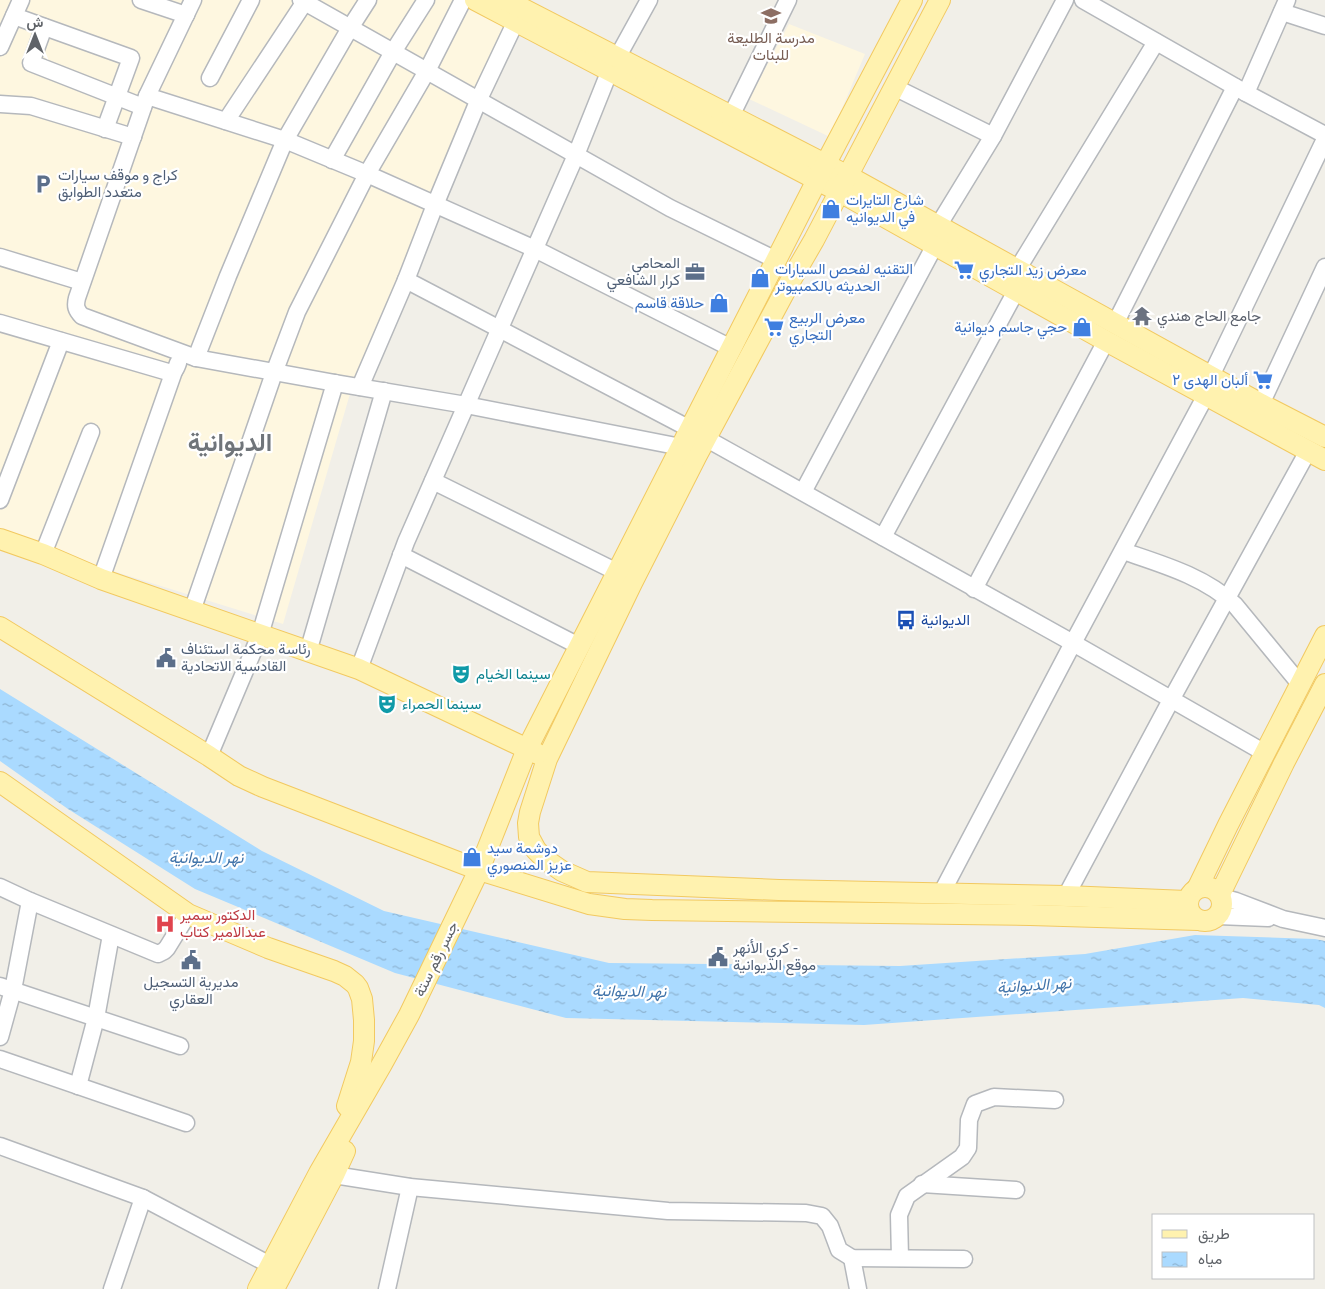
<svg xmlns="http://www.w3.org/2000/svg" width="1325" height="1289" font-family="'Fira Sans Condensed',Vazirmatn,sans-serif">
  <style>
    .commercial { fill: #fef7e0 }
    .water { fill: url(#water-ripples) }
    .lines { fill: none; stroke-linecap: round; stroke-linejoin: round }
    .minor-casing { stroke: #b5b8bc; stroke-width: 19 }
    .major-casing { stroke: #f2c960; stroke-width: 22 }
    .minor { stroke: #fff; stroke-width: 16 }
    .major { stroke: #fff2af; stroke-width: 20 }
    .labels { text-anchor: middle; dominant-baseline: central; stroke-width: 4.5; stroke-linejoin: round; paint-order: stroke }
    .education-label { font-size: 15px; fill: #785e54; stroke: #fff }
    .service-label { font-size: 15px; fill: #4e5e75; stroke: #fff; text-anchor: start }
    .shop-label { font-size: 15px; fill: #366cbe; stroke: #fff; text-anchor: start }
    .worship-label { font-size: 15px; fill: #5b616d; stroke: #fff; text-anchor: start }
    .transit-label { font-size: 15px; fill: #164399; stroke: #fff; text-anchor: start }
    .culture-label { font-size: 15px; fill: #0d838f; stroke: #fff; text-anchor: start }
    .health-label { font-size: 15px; fill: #be3a42; stroke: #fff; text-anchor: start }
    .street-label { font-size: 15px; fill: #5f6368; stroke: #fff }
    .water-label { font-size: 16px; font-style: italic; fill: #4174aa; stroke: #fff }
    .town-label { font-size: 25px; font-weight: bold; fill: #70757a; stroke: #fff }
  </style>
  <defs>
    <pattern id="water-ripples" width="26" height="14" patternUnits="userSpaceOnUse" patternTransform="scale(1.25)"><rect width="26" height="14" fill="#aadaff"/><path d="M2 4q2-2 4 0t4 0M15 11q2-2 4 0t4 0" fill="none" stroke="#8eb4d2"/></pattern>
  </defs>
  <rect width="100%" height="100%" fill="#f1efe8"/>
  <g class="commercial">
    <polygon points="0,0 462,0 507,24 354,380 283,624 0,536"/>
    <polygon points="789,24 865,54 830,137 749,99"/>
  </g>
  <polygon class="water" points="0,689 262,851 384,911 609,963 900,966 1085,954 1195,935 1315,939 1325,941 1325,1008 1319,1005 1243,998 864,1025 566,1018 395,973 195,889 68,809 0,761"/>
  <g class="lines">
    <defs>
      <g id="minor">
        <polyline points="141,0 186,15"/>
        <path d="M193,0L147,96L77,298C75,306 76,310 82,316L196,358L335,383L466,405L681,447"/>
        <polyline points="301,0 670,208 776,260"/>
        <polyline points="1083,0 1246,93 1325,135"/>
        <polyline points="1282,12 1325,26"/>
        <polyline points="14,16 131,58 105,129"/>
        <polyline points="44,27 31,63 143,107"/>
        <polyline points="0,47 21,0"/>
        <polyline points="617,58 649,0"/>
        <polyline points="210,78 251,0"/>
        <polyline points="894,87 993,136"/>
        <polyline points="1246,93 1287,0"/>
        <polyline points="147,96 285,140 367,174 535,249 731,348"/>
        <polyline points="0,104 31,106 133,137"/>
        <polyline points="731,116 788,0"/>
        <polyline points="226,121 306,0"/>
        <polyline points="332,160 393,52 426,0"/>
        <polyline points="938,226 993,136 1065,0"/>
        <polyline points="0,257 82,282"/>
        <polyline points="1017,270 1156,42"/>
        <polyline points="406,280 690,429"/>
        <path d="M0,323L168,372C175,372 176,369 178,363"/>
        <polyline points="1115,324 1235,87"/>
        <polyline points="196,358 228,276 285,140 350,28 368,0"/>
        <polyline points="1211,376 1325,139"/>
        <polyline points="360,387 406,280 435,205 479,99 516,21"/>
        <polyline points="1261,404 1325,267"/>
        <polyline points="707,439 1073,643 1265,753"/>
        <polyline points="433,481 617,572"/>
        <polyline points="803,492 935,245"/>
        <polyline points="0,500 61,341"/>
        <polyline points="883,537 1016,291"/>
        <path d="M1123,551C1161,564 1204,576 1235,605L1300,684"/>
        <polyline points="43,554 91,432"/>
        <polyline points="401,555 579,646"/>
        <polyline points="101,579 174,371"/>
        <polyline points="974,589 1106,341"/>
        <polyline points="192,611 274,373 297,312 367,174 427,71 463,0"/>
        <polyline points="308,652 384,391"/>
        <polyline points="359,669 406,542 576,155 610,70"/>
        <polyline points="209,756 260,635 335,383"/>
        <polyline points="0,887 30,901 158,954 164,951 167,948 188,914"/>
        <polyline points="941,894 1073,643 1206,395"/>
        <polyline points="1066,896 1171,700 1308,451"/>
        <polyline points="1221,897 1236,901 1283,919 1325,928"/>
        <polyline points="1218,916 1268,918"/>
        <polyline points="0,986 180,1046"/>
        <polyline points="0,1037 13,990 30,901"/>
        <polyline points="0,1059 186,1123"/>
        <polyline points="78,1086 96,1018 111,935"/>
        <polyline points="0,1146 143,1198 270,1265"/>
        <polyline points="334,1175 410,1187 668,1211 806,1213 822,1216 830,1226 839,1250 852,1258 964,1259"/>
        <polyline points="922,1184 1016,1190"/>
        <polyline points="852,1258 858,1289"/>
        <polyline points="900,1258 899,1215 907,1196 962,1157 968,1148 969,1120 975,1104 994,1097 1055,1100"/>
        <polyline points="112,1289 143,1198"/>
        <polyline points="387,1289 410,1187"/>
      </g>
      <g id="major">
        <polyline points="475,0 840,192 1106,341 1325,460"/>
        <polyline points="506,0 848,176 1261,404 1325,437"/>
        <polyline points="940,0 814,240 792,278 697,455 632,583 547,759 530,812 528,823 529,837 536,850 546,860 562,871 587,882 779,890 1066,896 1187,901"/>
        <polyline points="0,539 43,554 101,579 359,669 538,754"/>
        <polyline points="0,627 209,756 239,776 263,787 479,870 589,904 625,909 652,910 1030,915 1198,920"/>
        <polyline points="0,782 188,914 268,948 334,971 345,976 355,984 358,988 362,999 364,1020 364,1041 361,1062 347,1106"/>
        <circle cx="1205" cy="904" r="17"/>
        <polyline points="1198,887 1228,825 1325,636"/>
        <polyline points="1220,894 1284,763 1325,684"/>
        <polyline points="258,1289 319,1173 382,1064 409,1015 479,870 527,749 817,180 912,0"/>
        <polyline points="274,1289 334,1175 345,1151"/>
      </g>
    </defs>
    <use href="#minor" class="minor-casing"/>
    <use href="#major" class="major-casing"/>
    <use href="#minor" class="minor"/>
    <use href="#major" class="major"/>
  </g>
  <defs>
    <symbol id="school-bare" viewBox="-9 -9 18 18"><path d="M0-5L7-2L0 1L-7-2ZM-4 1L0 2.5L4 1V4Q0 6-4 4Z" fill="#8d6e63" stroke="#fff" stroke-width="2.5" paint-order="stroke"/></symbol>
    <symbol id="parking-bare" viewBox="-9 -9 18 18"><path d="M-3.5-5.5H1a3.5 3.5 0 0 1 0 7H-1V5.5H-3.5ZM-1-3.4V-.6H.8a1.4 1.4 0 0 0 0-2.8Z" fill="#5c6f8a" stroke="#fff" stroke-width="2.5" paint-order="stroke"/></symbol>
    <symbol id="shop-bare" viewBox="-9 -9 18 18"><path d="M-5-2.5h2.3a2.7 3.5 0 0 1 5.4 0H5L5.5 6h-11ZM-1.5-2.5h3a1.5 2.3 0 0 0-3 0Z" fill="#3f7fe0" stroke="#fff" stroke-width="2.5" paint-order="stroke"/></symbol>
    <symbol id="supermarket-bare" viewBox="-9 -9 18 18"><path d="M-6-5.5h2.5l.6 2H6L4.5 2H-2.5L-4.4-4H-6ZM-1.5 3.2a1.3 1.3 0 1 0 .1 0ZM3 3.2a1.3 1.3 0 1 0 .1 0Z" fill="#3f7fe0" stroke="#fff" stroke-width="2.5" paint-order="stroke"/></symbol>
    <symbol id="office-bare" viewBox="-9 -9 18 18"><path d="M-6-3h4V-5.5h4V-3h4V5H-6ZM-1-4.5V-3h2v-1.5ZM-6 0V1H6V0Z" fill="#5c6f8a" stroke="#fff" stroke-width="2.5" paint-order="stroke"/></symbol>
    <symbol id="temple-bare" viewBox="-9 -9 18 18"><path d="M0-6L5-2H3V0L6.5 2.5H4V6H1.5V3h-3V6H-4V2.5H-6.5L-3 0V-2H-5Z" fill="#6b7280" stroke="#fff" stroke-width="2.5" paint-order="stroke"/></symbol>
    <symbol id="bus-bare" viewBox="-9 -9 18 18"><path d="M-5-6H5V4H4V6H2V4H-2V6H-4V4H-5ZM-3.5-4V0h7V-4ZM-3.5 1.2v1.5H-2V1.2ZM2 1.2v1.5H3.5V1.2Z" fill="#1a4fb4" stroke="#fff" stroke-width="2.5" paint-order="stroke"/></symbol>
    <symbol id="civic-bare" viewBox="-9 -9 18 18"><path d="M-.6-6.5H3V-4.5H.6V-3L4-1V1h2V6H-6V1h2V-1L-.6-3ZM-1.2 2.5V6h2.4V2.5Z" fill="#5c6f8a" stroke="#fff" stroke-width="2.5" paint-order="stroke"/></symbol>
    <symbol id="theatre-bare" viewBox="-9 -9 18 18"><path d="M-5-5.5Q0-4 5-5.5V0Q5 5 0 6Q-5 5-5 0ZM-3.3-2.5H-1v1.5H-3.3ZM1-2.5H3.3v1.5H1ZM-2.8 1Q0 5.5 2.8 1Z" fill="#0f9aa8" stroke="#fff" stroke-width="2.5" paint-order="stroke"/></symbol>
    <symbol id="hospital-bare" viewBox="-9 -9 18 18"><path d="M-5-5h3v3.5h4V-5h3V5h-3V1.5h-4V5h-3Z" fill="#e0444e" stroke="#fff" stroke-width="2.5" paint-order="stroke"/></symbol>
  </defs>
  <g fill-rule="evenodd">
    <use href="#school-bare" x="757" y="2" width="28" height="28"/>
    <use href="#parking-bare" x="29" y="170" width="28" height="28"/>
    <use href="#shop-bare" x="817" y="195" width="28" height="28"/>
    <use href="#supermarket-bare" x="950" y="256" width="28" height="28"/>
    <use href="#office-bare" x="681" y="258" width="28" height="28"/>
    <use href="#shop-bare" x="746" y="264" width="28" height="28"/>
    <use href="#shop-bare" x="705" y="289" width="28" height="28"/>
    <use href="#temple-bare" x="1128" y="302" width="28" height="28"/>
    <use href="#supermarket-bare" x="760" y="313" width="28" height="28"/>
    <use href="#shop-bare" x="1068" y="313" width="28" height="28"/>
    <use href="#supermarket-bare" x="1249" y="366" width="28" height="28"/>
    <use href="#bus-bare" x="892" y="606" width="28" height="28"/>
    <use href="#civic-bare" x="152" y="644" width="28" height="28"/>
    <use href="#theatre-bare" x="447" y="660" width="28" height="28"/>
    <use href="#theatre-bare" x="373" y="690" width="28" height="28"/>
    <use href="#shop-bare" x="458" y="843" width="28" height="28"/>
    <use href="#hospital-bare" x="151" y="910" width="28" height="28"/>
    <use href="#civic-bare" x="704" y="943" width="28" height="28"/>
    <use href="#civic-bare" x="177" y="946" width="28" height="28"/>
  </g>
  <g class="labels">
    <g class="education-label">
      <text x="771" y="38">مدرسة الطليعة<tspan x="771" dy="17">للبنات</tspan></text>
    </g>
    <g class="service-label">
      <text x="58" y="175">كراج و موقف سيارات<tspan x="58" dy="17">متعدد الطوابق</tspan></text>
      <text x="680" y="263" text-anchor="end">المحامي<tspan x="680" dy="17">كرار الشافعي</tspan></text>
      <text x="181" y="649">رئاسة محكمة استئناف<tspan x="181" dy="17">القادسية الاتحادية</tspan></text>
      <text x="733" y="948">كري الأنهر -<tspan x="733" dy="17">موقع الديوانية</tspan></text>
      <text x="191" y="982" text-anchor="middle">مديرية التسجيل<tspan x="191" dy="17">العقاري</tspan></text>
    </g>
    <g class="shop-label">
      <text x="846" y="200">شارع التايرات<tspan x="846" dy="17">في الديوانيه</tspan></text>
      <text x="775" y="269">التقنيه لفحص السيارات<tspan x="775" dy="17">الحديثه بالكمبيوتر</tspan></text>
      <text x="979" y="270">معرض زيد التجاري</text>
      <text x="704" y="303" text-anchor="end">حلاقة قاسم</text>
      <text x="789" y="318">معرض الربيع<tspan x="789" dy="17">التجاري</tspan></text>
      <text x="1067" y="327" text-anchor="end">حجي جاسم ديوانية</text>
      <text x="1248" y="380" text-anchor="end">ألبان الهدى ٢</text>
      <text x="487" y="848">دوشمة سيد<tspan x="487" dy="17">عزيز المنصوري</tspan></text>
    </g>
    <g class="worship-label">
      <text x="1157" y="316">جامع الحاج هندي</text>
    </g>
    <g class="transit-label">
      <text x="921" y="620">الديوانية</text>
    </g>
    <g class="culture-label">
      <text x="476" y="674">سينما الخيام</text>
      <text x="402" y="704">سينما الحمراء</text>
    </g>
    <g class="health-label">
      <text x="180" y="915">الدكتور سمير<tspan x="180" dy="17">عبدالامير كتاب</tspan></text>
    </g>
    <g class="street-label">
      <text transform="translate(436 959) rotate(-64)">جسر رقم ستة</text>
    </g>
    <g class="water-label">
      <text x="206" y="857">نهر الديوانية</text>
      <text transform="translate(1034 985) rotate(-4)">نهر الديوانية</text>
      <text transform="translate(629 991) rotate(1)">نهر الديوانية</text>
    </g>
    <g class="town-label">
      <text x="230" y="443">الديوانية</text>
    </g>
  </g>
  <rect x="1152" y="1214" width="162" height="65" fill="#ffffff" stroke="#bfc1c3"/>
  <rect x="1162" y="1230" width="25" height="8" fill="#fff2af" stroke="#bfc1c3"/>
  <text x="1198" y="1239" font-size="15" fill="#5f6368">طريق</text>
  <rect x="1162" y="1252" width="25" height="15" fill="url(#water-ripples)" stroke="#bfc1c3"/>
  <text x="1198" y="1264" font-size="15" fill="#5f6368">مياه</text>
  <g transform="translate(35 35)" stroke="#ffffff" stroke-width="4" paint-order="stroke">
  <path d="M0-4L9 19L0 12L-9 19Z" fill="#5f6368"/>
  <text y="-8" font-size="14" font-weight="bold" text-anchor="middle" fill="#5f6368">ش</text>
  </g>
</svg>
